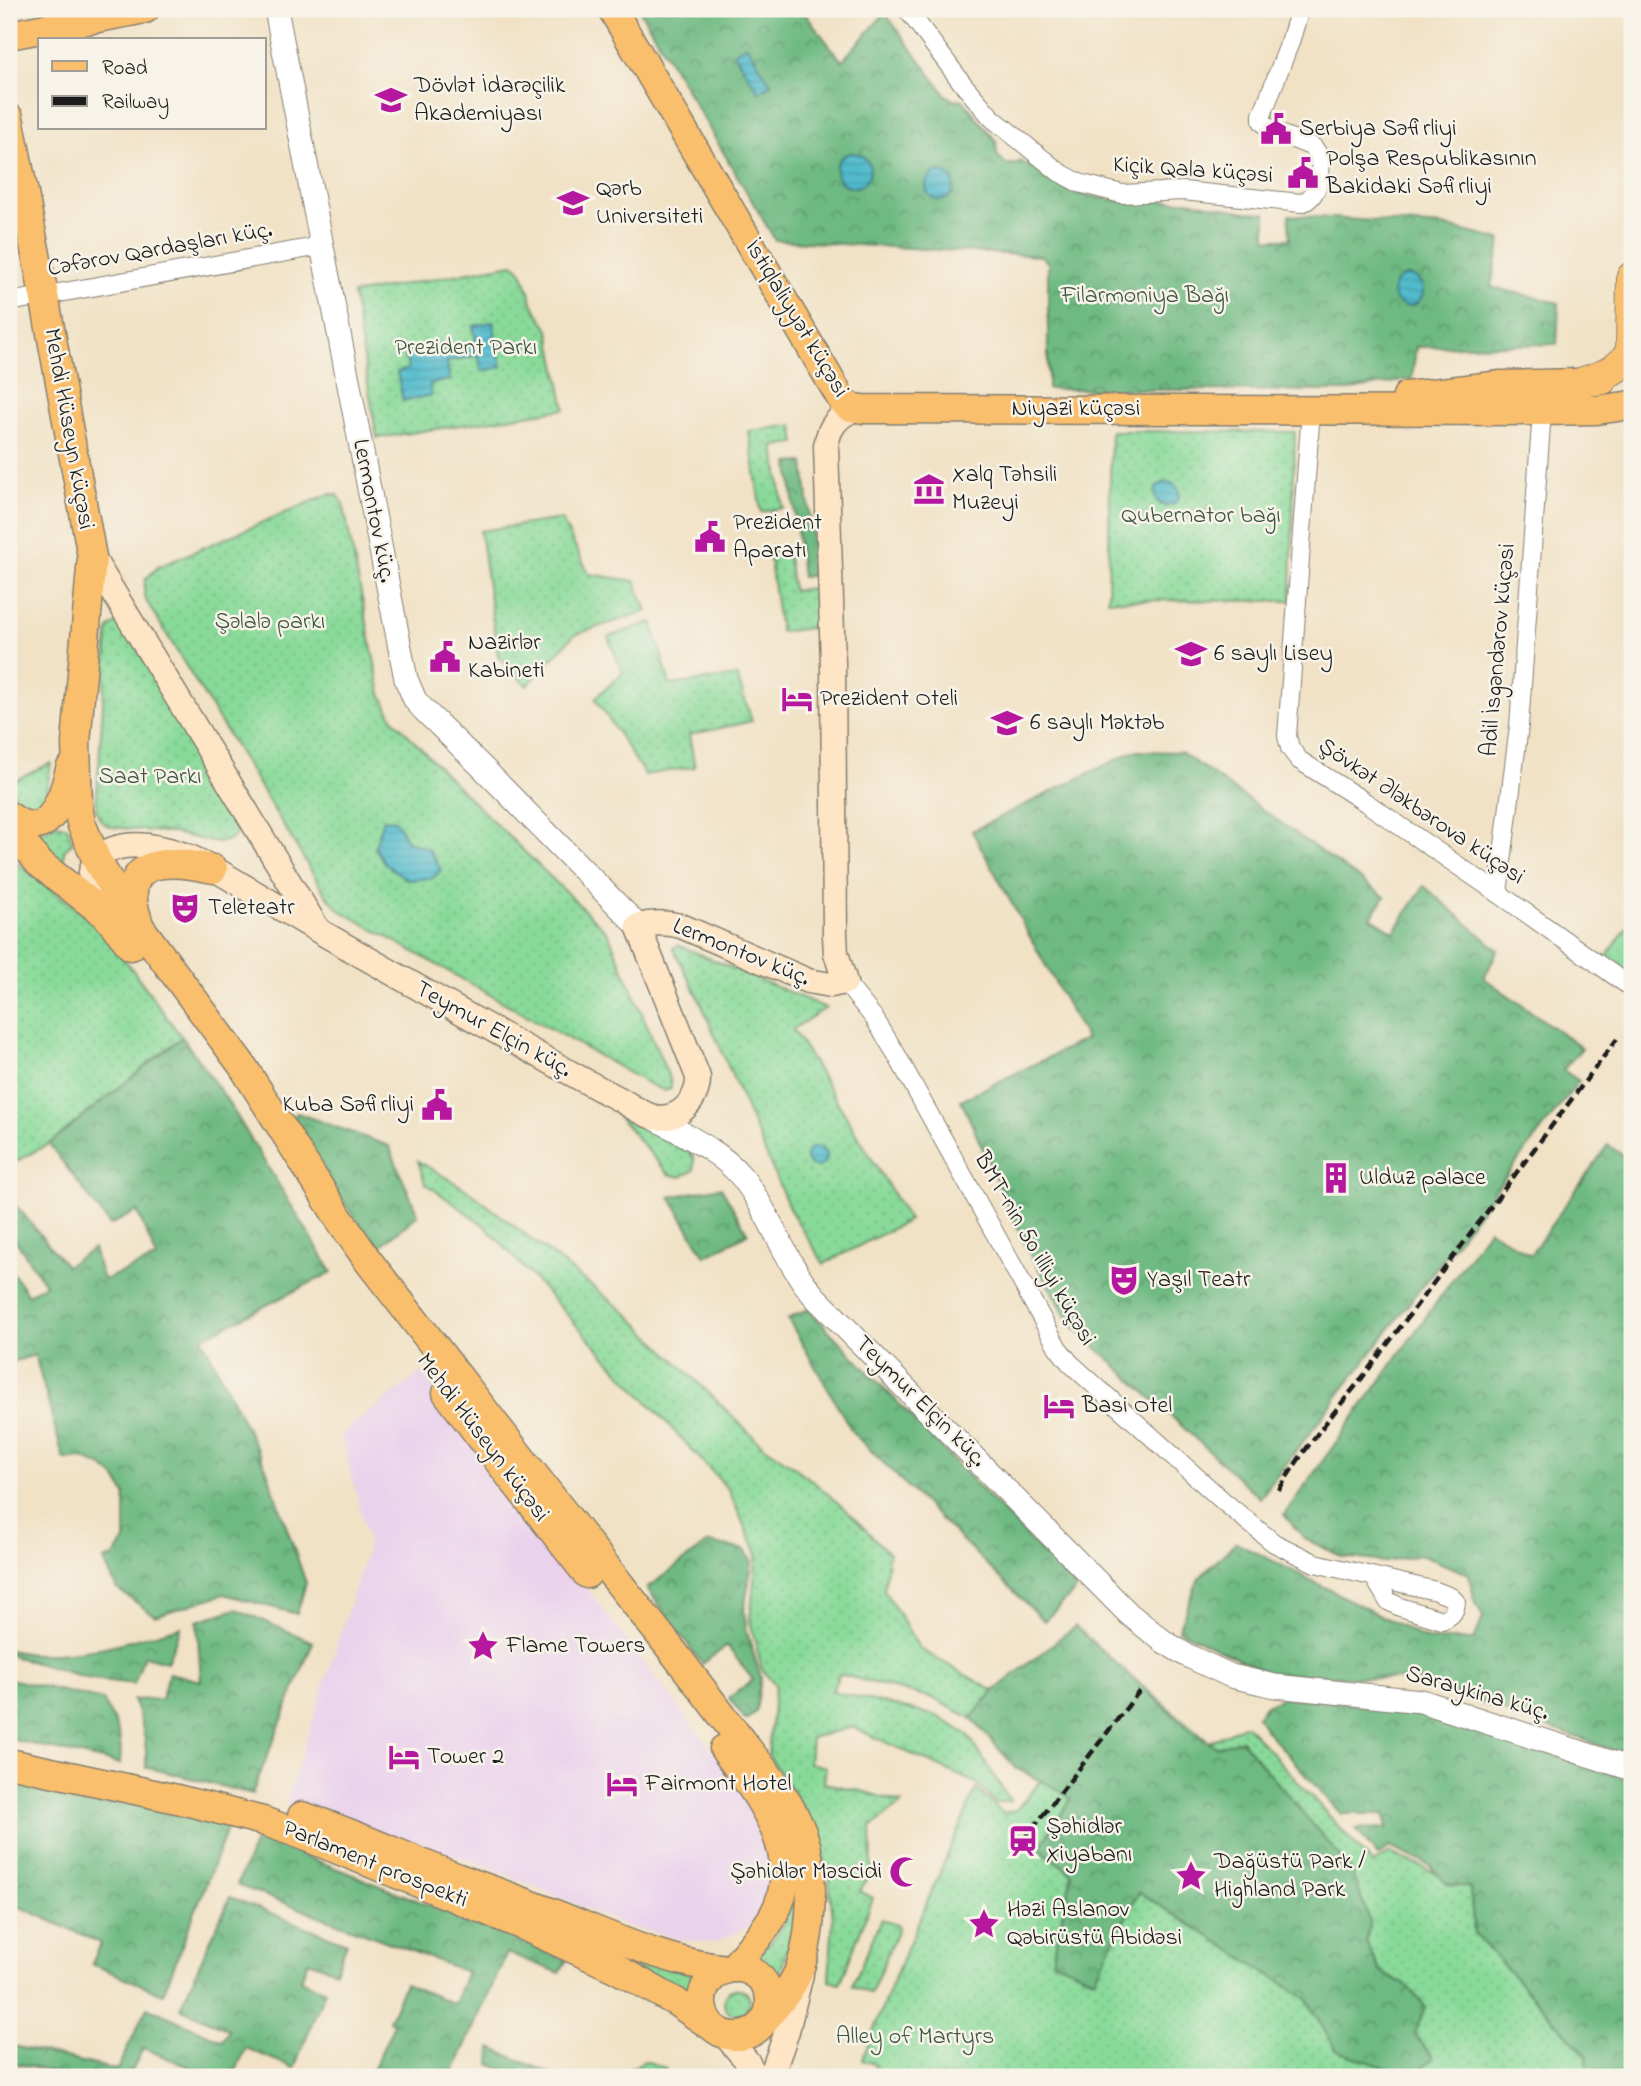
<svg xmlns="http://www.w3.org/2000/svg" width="1641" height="2086" font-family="'Indie Flower',sans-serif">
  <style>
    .built { fill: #ead1ec }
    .grass { fill: url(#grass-dots); stroke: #527b5b; stroke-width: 2 }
    .forest { fill: url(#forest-crowns); stroke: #456b4f; stroke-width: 2 }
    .water { fill: url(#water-rules); stroke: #366c74; stroke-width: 2 }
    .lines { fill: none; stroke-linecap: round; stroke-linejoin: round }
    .minor-casing { stroke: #867f71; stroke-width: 20 }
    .tertiary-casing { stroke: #867f71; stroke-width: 25 }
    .secondary-casing { stroke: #867f71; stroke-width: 27 }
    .primary-casing { stroke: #867f71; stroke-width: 31 }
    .trunk-casing { stroke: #867f71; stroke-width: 32 }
    .minor { stroke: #fff; stroke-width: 18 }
    .tertiary { stroke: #fff; stroke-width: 23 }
    .secondary { stroke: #fde5c5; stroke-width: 24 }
    .primary { stroke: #f9bf6d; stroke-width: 28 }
    .trunk { stroke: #f9bf6d; stroke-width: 30 }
    .rail { stroke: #1c1c1c; stroke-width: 4.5; stroke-dasharray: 10 5; stroke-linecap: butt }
    .labels { text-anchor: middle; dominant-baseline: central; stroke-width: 5; stroke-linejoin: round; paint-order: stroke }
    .poi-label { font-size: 24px; fill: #1c1c1c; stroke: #f7f3e8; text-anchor: start }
    .street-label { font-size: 24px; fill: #1c1c1c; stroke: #f7f3e8 }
    .park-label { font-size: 24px; fill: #3d5542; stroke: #f7f3e8 }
  </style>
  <defs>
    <pattern id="grass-dots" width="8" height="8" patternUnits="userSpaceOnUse" patternTransform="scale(1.75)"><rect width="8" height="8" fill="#89da9a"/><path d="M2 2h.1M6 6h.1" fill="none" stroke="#76ba84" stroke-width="1.8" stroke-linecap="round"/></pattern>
    <pattern id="forest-crowns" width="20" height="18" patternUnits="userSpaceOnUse" patternTransform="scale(1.75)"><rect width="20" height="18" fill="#6eba82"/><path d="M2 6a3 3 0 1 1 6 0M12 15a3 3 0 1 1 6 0" fill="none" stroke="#5a966a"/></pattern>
    <pattern id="water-rules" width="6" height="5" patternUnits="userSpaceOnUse" patternTransform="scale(1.75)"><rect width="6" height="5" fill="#51bbcd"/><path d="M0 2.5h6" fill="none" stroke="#46a0af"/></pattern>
  </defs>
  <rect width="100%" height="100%" fill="#f7f3e8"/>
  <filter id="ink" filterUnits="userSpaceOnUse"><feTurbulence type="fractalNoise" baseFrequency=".0143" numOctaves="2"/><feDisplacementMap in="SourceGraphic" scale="14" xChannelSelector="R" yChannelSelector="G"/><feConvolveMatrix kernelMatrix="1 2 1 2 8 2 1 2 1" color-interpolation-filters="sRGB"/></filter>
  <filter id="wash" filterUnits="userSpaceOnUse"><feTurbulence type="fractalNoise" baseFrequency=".00686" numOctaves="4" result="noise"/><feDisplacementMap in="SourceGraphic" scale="28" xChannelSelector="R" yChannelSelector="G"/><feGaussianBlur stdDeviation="1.57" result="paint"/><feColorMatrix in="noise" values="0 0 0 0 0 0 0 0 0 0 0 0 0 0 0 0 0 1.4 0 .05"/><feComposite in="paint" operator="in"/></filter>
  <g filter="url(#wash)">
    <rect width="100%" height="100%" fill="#f1e2c6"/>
    <polygon class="built" points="421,1373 738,1785 766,1831 775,1879 766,1905 749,1926 714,1943 679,1939 628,1926 484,1865 286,1804 369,1544 341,1434"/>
    <g class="grass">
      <polygon points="512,264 516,265 523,274 533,305 549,330 565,409 377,438 353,294"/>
      <polygon points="793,425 796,443 774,446 783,508 761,512 749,431"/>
      <polygon points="1111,431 1295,432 1291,601 1108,600"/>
      <polygon points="329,494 338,495 343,503 381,694 393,719 462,791 608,933 671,1082 671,1088 665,1091 649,1084 341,911 326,895 147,602 144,594 145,580 158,567"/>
      <polygon points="561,519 589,574 635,581 647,611 574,635 527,686 498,656 480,531"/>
      <polygon points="787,550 793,591 812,588 818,627 780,632 769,553"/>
      <polygon points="652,622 670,685 737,676 752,721 689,735 695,767 645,775 595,698 623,673 608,637"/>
      <path d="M117,623L127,628L236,824V835L230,840L218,843L174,833L112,827C101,824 98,818 96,807L108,632L110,627Z"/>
      <path d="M51,763C48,779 47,806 31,814L23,812L9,783Z"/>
      <polygon points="57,824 68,827 72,843 64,851 64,863 69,878 38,850 37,835"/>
      <path d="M17,863C43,883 73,903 96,927C128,958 154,1002 182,1037L49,1144L9,1165V873Z"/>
      <polygon points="1632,920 1632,975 1605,959"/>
      <polygon points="678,945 826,1008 793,1029 909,1220 824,1264 790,1210 697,994 673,948"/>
      <polygon points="614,1111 689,1152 694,1158 694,1170 681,1177 668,1174"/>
      <path d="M418,1161L469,1191L628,1314L763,1446C811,1475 851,1513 889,1554L884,1590L920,1649L994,1691L971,1718L932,1698L839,1674L832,1691L937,1716L968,1735L1010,1801L996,1803L976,1783L852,1727L811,1738L809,1763L826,1767L824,1783L861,1791L902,1803L871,1827L872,1870L860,1891L873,1898L840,1984L829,1981L833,1919L828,1872L813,1823L768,1755L775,1685L762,1670L750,1620L757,1554L728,1489L485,1226L425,1183Z"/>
      <polygon points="1131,1676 1209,1742 1246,1725 1373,1864 1390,1853 1470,1888 1474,1933 1587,2056 1592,2077 871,2077 876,2065 862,2060 892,1983 976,1789 1003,1813 1016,1810"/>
      <path d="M797,1880L794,1923L776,1989C769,1976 763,1968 749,1962C782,1935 787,1921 797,1880Z"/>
      <polygon points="881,1919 899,1926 871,1994 852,1986"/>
      <polygon points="591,1944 702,1977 696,1989 695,2000"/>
      <circle cx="737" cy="2002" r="13"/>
      <polygon points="645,2061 665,2068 668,2077 624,2077 627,2070"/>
    </g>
    <g class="forest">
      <polygon points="639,9 801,9 842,61 885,13 946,95 954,100 962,99 996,141 997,155 1006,164 1014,164 1021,161 1073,193 1120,201 1188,201 1246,212 1266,213 1266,239 1290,239 1289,215 1443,226 1501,240 1491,287 1559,303 1557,344 1416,347 1412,379 1345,391 1048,389 1048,263 1042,256 775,240"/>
      <polygon points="804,462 816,575 802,577 789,463"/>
      <polygon points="1134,751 1181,752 1385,897 1371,917 1394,932 1424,886 1498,950 1484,978 1582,1048 1563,1070 1579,1081 1260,1498 1072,1325 1027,1249 961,1100 1086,1039 972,831"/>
      <polygon points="182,1037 227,1100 332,1272 202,1338 266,1468 306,1583 297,1614 224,1594 155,1616 116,1588 104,1560 113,1557 125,1540 125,1494 116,1478 103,1467 82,1458 64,1460 35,1355 9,1363 9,1267 28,1295 45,1284 9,1231 9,1201 19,1209 66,1266 93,1249 103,1280 157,1258 137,1211 110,1225 49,1144"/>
      <polygon points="297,1113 389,1146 418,1215 377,1249 288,1123"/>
      <polygon points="1608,1145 1632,1162 1632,1757 1416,1680 1268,1673 1178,1630 1199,1578 1236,1542 1428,1640 1474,1640 1483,1617 1474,1598 1469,1574 1420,1555 1385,1562 1343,1557 1305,1539 1284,1515 1489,1229 1530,1255"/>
      <polygon points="721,1187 748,1234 705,1256 670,1197"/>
      <polygon points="808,1309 1077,1589 1044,1621 853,1433 788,1319"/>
      <polygon points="708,1543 745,1550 752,1562 744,1611 747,1632 761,1678 756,1712 746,1720 729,1698 753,1680 727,1646 702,1664 647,1588"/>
      <path d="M236,1609L313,1642L252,1794L146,1767C147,1740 143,1724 133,1700L161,1699L169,1673L201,1681L197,1621Z"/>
      <polygon points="1075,1626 1191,1731 1217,1747 1241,1740 1350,1868 1370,1922 1366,1942 1380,1971 1406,1985 1426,2007 1414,2034 1433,2057 1414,2077 1336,2051 1306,1998 1139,1892 1094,1979 1052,1960 1072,1874 1039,1848 1071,1799 1052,1786 1017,1769 971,1718 994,1691"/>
      <path d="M181,1627L167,1662L144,1656L134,1684L91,1679L9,1655V1650C63,1664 128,1641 181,1627Z"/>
      <path d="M9,1679L103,1700C116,1725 123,1734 120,1764L9,1739Z"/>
      <polygon points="1284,1697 1424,1711 1632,1781 1632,2077 1587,2077 1587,2056 1474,1933 1470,1888 1447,1884 1429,1865 1390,1847 1378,1856 1356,1829 1387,1828 1384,1814 1341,1814 1264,1728 1257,1716 1266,1705"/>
      <polygon points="9,1776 118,1799 228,1827 163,1994 92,1964 101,1943 9,1902"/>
      <polygon points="257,1837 567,1960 560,1973 507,1953 451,2077 370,2077 394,2024 389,2021 405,1983 454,2004 467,1972 237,1885"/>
      <polygon points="230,1897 347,1943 335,1971 308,1961 300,1980 325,1991 294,2068 246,2048 233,2077 214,2077 143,2048 129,2077 73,2077 9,2062 9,2045 117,2070 147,2007 223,2041 229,2030 180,2008"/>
      <polygon points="491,2048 558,2077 523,2077 490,2064"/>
    </g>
    <g class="water">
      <polygon points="747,45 771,84 759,92 734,53"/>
      <circle cx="853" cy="170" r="17"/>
      <circle cx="940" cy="186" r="14"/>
      <circle cx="1408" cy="291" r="15"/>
      <polygon points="493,322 502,367 482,371 478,355 447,362 450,380 430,384 432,395 403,401 397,372 408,369 404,351 441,343 443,349 476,342 473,326"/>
      <circle cx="1167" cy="494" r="12"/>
      <polygon points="383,819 395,820 407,841 429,849 441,870 433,878 408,880 385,864 375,847"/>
      <circle cx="816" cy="1157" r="10"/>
    </g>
  </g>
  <g filter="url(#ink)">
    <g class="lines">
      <defs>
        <g id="minor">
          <path d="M907,9L962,83L992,118L1059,172L1079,183L1122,194L1183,191L1301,203C1320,199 1327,160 1313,147L1270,130L1262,121V115L1290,42L1300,9"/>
          <polyline points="9,302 321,246"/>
          <polyline points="1311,410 1287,736 1290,748 1299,760 1365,802 1498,893 1632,988"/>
          <polyline points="1498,893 1519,726 1542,411"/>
          <path d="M845,982L874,1018L895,1052L1058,1348L1070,1363L1223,1501L1274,1543L1315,1563L1436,1591L1451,1597L1456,1602C1455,1613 1451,1616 1442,1620L1400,1607L1388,1601L1374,1577"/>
        </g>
        <g id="tertiary">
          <polyline points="276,9 406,679 415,700 423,709 484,769 638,926"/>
          <path d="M651,1116C682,1134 718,1149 741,1176C770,1211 784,1262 815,1297L1129,1614L1163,1641L1186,1655L1231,1676L1275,1686L1421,1701L1632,1769"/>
        </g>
        <g id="secondary">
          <polyline points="92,557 317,928"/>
          <path d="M104,912C82,884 85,852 125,846C147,843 172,850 192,858C210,866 227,876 243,886C269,901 295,917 321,932C394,974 468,1016 542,1057C568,1072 594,1086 621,1100C631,1106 642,1114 654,1117C678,1122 699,1100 698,1077L638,926C653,922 665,922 681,926L808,981L831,985L845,982L836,953L835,936L833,664L826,446C829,427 837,416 855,409"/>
          <polyline points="723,2033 747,2061 756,2077"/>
          <polyline points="771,2077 787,2031 801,1974"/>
        </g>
        <g id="primary">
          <polyline points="612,9 842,400 849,407 863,409 1542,411 1597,410 1632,405"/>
          <polyline points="9,35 145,9"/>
          <path d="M9,118L44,295L92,557L76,743L78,805L81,823L97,861L123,904L242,1065L340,1220L369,1262C463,1382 554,1502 649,1621C681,1661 711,1701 742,1742C764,1770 791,1801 803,1835C816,1872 813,1951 792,1984C784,1998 772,2010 763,2022"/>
          <polyline points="1407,396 1501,385 1580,383 1603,380"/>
          <path d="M9,816C48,846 62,801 70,769"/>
          <polyline points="9,822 19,838 39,863 106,915 131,946"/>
          <path d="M138,921C116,856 169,859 213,869"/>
          <polyline points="447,1393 510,1476 587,1574"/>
          <path d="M724,1749C758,1795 807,1857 773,1916C762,1935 746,1951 733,1968"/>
          <polyline points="9,1763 177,1799 263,1821 302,1835 526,1927 617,1969 676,2002 717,2030"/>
          <path d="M302,1816C355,1833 404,1857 456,1877C489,1889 522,1901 555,1914C611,1936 666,1963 727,1969"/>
          <circle cx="736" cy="2002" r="34"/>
        </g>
        <path id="trunk" d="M1580,383C1600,377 1620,371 1631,351L1632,277"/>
      </defs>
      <use href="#minor" class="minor-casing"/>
      <use href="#tertiary" class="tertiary-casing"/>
      <use href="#secondary" class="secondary-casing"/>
      <use href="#primary" class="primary-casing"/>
      <use href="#trunk" class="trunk-casing"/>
      <use href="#minor" class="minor"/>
      <use href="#tertiary" class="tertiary"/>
      <use href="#secondary" class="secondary"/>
      <use href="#primary" class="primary"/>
      <use href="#trunk" class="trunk"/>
      <g class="rail">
        <path d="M1279,1490C1302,1451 1330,1417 1359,1382L1617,1039"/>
        <polyline points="1023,1841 1141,1689"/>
      </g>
    </g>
  </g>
  <defs>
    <symbol id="university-bare" viewBox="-9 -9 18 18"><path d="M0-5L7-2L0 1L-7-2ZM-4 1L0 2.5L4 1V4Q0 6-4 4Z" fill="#b5179e" stroke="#f7f3e8" stroke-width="2.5" paint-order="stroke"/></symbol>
    <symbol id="civic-bare" viewBox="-9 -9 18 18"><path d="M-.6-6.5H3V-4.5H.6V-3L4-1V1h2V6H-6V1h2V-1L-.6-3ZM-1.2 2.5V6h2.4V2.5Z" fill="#b5179e" stroke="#f7f3e8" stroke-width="2.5" paint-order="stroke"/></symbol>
    <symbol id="museum-bare" viewBox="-9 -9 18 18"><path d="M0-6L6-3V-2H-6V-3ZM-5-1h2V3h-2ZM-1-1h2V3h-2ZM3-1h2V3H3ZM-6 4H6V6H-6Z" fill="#b5179e" stroke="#f7f3e8" stroke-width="2.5" paint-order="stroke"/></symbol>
    <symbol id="school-bare" viewBox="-9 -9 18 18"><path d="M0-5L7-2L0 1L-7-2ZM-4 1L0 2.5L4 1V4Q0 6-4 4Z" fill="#b5179e" stroke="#f7f3e8" stroke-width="2.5" paint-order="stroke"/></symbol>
    <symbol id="hotel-bare" viewBox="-9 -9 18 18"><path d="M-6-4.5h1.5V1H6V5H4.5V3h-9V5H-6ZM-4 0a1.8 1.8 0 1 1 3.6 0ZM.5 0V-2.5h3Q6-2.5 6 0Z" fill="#b5179e" stroke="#f7f3e8" stroke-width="2.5" paint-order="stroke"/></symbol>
    <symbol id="theatre-bare" viewBox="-9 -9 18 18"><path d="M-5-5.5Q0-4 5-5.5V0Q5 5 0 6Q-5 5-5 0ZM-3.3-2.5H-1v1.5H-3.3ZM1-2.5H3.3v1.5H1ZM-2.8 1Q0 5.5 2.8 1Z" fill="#b5179e" stroke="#f7f3e8" stroke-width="2.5" paint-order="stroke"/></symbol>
    <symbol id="building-bare" viewBox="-9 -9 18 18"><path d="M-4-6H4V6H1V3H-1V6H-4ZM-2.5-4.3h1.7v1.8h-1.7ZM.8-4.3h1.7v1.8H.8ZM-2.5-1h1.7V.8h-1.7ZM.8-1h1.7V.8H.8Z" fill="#b5179e" stroke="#f7f3e8" stroke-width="2.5" paint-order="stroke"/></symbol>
    <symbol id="sight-bare" viewBox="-9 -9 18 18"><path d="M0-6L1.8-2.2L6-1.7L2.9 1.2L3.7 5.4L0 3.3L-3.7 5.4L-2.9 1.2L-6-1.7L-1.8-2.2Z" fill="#b5179e" stroke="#f7f3e8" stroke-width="2.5" paint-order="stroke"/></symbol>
    <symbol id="station-bare" viewBox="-9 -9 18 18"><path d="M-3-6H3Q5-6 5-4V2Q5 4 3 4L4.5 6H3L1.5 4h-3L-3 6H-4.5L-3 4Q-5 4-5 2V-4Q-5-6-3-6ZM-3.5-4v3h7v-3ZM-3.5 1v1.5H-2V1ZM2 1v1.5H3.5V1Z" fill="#b5179e" stroke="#f7f3e8" stroke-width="2.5" paint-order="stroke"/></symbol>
    <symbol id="mosque-bare" viewBox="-9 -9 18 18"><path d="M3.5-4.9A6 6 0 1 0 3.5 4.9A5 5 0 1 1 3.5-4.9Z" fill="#b5179e" stroke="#f7f3e8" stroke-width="2.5" paint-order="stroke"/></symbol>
  </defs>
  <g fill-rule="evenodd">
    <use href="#university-bare" x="369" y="78" width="44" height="44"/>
    <use href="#civic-bare" x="1254" y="107" width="44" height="44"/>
    <use href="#civic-bare" x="1281" y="151" width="44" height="44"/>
    <use href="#university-bare" x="551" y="181" width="44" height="44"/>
    <use href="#museum-bare" x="907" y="467" width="44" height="44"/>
    <use href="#civic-bare" x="688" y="515" width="44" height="44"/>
    <use href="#school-bare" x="1169" y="632" width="44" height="44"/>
    <use href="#civic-bare" x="423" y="635" width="44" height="44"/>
    <use href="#hotel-bare" x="775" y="677" width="44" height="44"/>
    <use href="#school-bare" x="985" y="701" width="44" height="44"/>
    <use href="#theatre-bare" x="163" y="886" width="44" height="44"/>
    <use href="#civic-bare" x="415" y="1083" width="44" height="44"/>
    <use href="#building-bare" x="1314" y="1156" width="44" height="44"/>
    <use href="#theatre-bare" x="1102" y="1258" width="44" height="44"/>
    <use href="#hotel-bare" x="1037" y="1384" width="44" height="44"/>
    <use href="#sight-bare" x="461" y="1624" width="44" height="44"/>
    <use href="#hotel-bare" x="382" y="1735" width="44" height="44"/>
    <use href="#hotel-bare" x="600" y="1762" width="44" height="44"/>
    <use href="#station-bare" x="1001" y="1819" width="44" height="44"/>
    <use href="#mosque-bare" x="883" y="1850" width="44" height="44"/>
    <use href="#sight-bare" x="1169" y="1854" width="44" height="44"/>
    <use href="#sight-bare" x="962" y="1902" width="44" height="44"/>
  </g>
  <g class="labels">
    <g class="poi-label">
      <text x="414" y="86">Dövlət İdarəçilik<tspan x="414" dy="28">Akademiyası</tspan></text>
      <text x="1299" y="129">Serbiya Səfirliyi</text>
      <text x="1326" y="159">Polşa Respublikasının<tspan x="1326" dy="28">Bakidaki Səfirliyi</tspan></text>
      <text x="596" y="189">Qərb<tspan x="596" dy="28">Universiteti</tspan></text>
      <text x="952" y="475">Xalq Təhsili<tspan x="952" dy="28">Muzeyi</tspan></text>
      <text x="733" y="523">Prezident<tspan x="733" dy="28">Aparatı</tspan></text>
      <text x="468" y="643">Nazirlər<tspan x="468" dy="28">Kabineti</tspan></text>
      <text x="1214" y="654">6 saylı Lisey</text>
      <text x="820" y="699">Prezident Oteli</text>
      <text x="1030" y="723">6 saylı Məktəb</text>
      <text x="208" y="908">Teleteatr</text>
      <text x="414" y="1105" text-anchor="end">Kuba Səfirliyi</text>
      <text x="1359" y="1178">Ulduz palace</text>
      <text x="1147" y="1280">Yaşıl Teatr</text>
      <text x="1082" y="1406">Basi Otel</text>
      <text x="506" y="1646">Flame Towers</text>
      <text x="427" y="1757">Tower 2</text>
      <text x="645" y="1784">Fairmont Hotel</text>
      <text x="1046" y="1827">Şəhidlər<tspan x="1046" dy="28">Xiyabanı</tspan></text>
      <text x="1214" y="1862">Dağüstü Park /<tspan x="1214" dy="28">Highland Park</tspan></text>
      <text x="882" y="1872" text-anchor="end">Şəhidlər Məscidi</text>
      <text x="1007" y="1910">Həzi Aslanov<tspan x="1007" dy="28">Qəbirüstü Abidəsi</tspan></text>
    </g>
    <g class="street-label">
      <text transform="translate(1193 171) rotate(4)">Kiçik Qala küçəsi</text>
      <text transform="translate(160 250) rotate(-10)">Cəfərov Qardaşları küç.</text>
      <text transform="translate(796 319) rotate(59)">İstiqlaliyyət küçəsi</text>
      <text x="1076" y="409">Niyazi küçəsi</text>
      <text transform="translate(68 429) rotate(80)">Mehdi Hüseyn küçəsi</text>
      <text transform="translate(373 511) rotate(79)">Lermontov küç.</text>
      <text transform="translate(1499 650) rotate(-85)">Adil İsgəndərov küçəsi</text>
      <text transform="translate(1421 812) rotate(34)">Şövkət Ələkbərova küçəsi</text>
      <text transform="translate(741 953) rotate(22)">Lermontov küç.</text>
      <text transform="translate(493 1030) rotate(29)">Teymur Elçin küç.</text>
      <text transform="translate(1034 1249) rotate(60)">BMT-nin 50 illiyi küçəsi</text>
      <text transform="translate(920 1402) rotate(45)">Teymur Elçin küç.</text>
      <text transform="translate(482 1438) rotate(53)">Mehdi Hüseyn küçəsi</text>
      <text transform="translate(1477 1694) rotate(16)">Saraykina küç.</text>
      <text transform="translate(375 1865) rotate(22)">Parlament prospekti</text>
    </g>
    <g class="park-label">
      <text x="1145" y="296">Filarmoniya Bağı</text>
      <text x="466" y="348">Prezident Parkı</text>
      <text x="1201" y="516">Qubernator bağı</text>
      <text x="270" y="622">Şəlalə parkı</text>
      <text x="150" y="777">Saat Parkı</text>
      <text x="915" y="2037">Alley of Martyrs</text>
    </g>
  </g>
  <rect width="1641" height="2086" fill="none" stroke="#f7f3e8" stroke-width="35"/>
  <rect x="38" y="38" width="228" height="91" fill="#f7f3e8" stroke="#9f9d96" stroke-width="2"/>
  <rect x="52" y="61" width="35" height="10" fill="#f9bf6d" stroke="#9f9d96" stroke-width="2"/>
  <text x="102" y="74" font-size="21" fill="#1c1c1c">Road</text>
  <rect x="52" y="96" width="35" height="10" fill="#1c1c1c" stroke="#9f9d96" stroke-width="2"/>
  <text x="102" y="108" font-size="21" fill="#1c1c1c">Railway</text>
</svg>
